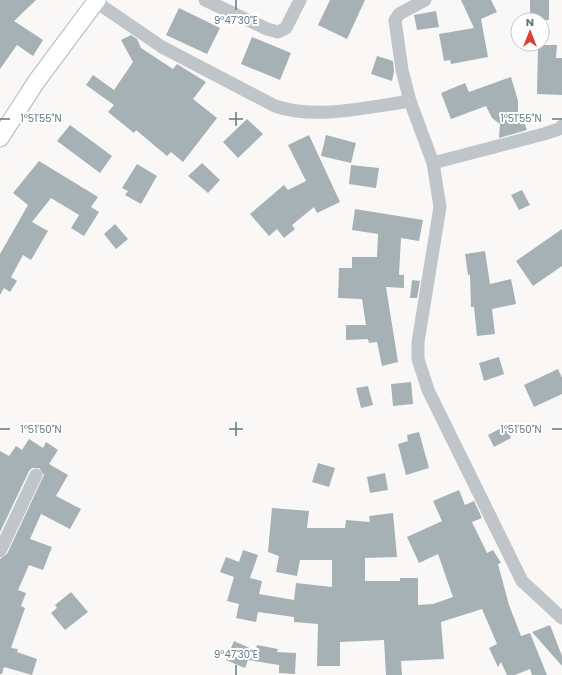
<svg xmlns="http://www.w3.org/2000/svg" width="562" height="675" font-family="Poppins,sans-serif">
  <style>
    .building { fill: #a6b1b5 }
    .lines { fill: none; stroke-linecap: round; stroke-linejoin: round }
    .major-casing { stroke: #b3b9bc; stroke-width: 19 }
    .minor { stroke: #bfc5c8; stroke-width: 13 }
    .major { stroke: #fff; stroke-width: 17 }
    .ticks { fill: none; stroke: #647880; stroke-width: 1.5 }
    .ticks-label { font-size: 10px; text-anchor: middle; fill: #647880; stroke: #fff; stroke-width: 4; stroke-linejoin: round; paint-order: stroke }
  </style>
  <rect width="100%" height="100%" fill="#f9f8f6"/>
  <g class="building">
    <polygon points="0,0 36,0 14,21 43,40 33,56 17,45 0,69"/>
    <polygon points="330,0 365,0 347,39 318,25"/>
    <polygon points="461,0 491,0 497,12 481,19 488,57 451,64 450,60 444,61 439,34 474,28"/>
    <rect x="530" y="0" width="19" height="20"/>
    <polygon points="179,8 220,28 207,54 166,35"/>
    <polygon points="436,11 439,27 417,30 414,15"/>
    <polygon points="131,35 137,39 141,48 173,69 177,64 206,82 193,99 217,118 183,162 171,152 167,156 136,130 134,133 108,112 114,105 86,85 93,75 114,90 133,62 121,40"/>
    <polygon points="252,37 291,53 280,80 241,64"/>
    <polygon points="538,45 557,45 556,58 562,58 562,95 537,94"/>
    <polygon points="377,56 393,61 394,72 392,81 371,74"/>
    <polygon points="511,77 518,101 518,119 523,119 527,130 499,138 500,124 492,118 486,106 451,119 441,93 465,83 469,92"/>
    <polygon points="247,119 263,134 238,158 223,142"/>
    <polygon points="70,125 112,156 100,173 57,141"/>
    <polygon points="309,135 340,202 317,213 314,207 292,225 295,229 284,238 277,229 269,236 250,214 284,185 288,190 306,181 288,145"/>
    <polygon points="326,135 356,143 351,163 321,156"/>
    <polygon points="39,161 98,197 91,207 99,212 84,236 71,228 79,215 51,198 32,222 48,231 31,260 23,255 11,277 17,281 10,292 4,288 0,295 0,254 28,205 13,193"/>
    <polygon points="202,163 220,180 208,193 188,176"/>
    <polygon points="137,164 157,176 141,204 125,195 128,191 122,188"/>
    <polygon points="351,165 379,168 376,188 349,184"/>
    <polygon points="522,190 530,205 519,210 511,195"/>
    <polygon points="355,209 423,220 419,241 401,238 399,275 404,275 404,288 386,287 398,362 382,366 377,342 369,343 368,339 346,340 346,325 366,325 362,299 338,298 339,268 352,268 352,257 377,257 378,234 352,230"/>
    <polygon points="115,224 128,239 116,249 104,234"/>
    <polygon points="562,229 562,266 533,286 516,261"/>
    <polygon points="485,251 490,284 511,279 516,304 492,309 495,334 477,336 474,307 471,307 470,275 468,275 465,254"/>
    <polygon points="412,280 420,281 417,298 410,298"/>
    <polygon points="499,357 504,374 484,381 479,363"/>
    <polygon points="558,369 562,378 562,394 534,407 524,385"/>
    <polygon points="411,382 413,404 393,406 391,384"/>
    <polygon points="368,386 373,405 361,408 356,388"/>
    <polygon points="505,426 511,438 494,447 488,435"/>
    <polygon points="419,432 429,468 406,475 398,444 408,441 407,435"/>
    <polygon points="29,439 43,448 46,442 58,450 49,464 68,475 56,496 81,509 70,529 41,514 30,539 52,547 43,570 29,565 18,590 26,593 21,606 25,608 11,648 18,649 17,652 37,659 32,675 4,667 2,674 0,674 0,559 7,554 44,475 39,468 32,468 29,471 0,532 0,451 9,456 16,446 22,450"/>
    <polygon points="318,463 335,468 329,487 312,482"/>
    <polygon points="385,473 388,490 370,493 367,477"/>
    <polygon points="459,490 465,505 474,501 482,518 472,522 487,553 493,550 501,563 498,564 509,605 521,636 530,633 547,675 532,675 530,669 515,675 507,675 501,662 498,667 489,648 497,644 482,609 441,622 444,659 401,661 402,675 386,675 384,640 340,642 340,666 317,666 318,624 294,622 294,617 258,612 256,622 236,618 239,604 227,601 234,577 220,572 226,557 239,562 243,550 258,555 250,578 262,581 259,594 294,600 296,583 332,587 332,560 300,560 297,576 276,572 279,556 268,552 272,508 309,511 307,528 345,528 346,520 370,522 369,516 393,513 397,557 365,558 365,581 400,581 400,578 418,578 418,605 433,604 453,597 438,554 419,563 407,537 442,521 433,501"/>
    <polygon points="71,592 88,612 65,630 51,613 57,608 55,605"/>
    <polygon points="550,625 562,656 562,666 532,632"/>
    <polygon points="234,641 256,651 257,645 278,649 277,652 296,653 295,674 279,673 279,665 248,660 245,668 226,660"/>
  </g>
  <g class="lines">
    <defs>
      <polyline id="major" points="0,138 36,82 97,0"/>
    </defs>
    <use href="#major" class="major-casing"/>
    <g class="minor">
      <polyline points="205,0 267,29 278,32 286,28 300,0"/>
      <polyline points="425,0 399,14 395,20 402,70 410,101 433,163 440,207 418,342 418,359 428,390 522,581 562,618"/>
      <path d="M96,2L162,47L275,106C315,120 368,107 410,101"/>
      <polyline points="433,163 544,134 559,129 562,126"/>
      <polyline points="0,551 36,475"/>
    </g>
    <use href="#major" class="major"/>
  </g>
  <path class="ticks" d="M236,0V10M236,112V126M0,119H10M229,119H243M552,119H562M236,422V436M0,429H10M229,429H243M552,429H562M236,665V675"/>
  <g class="ticks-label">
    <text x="236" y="24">9°47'30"E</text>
    <text x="41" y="122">1°51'55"N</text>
    <text x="521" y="122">1°51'55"N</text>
    <text x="41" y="433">1°51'50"N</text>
    <text x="521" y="433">1°51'50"N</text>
    <text x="236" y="658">9°47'30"E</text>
  </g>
  <g transform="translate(530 32)"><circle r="19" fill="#ffffff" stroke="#c1c9cc"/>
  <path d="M0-3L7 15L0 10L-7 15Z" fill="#df3f30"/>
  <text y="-6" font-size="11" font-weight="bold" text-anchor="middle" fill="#647880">N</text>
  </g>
</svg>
